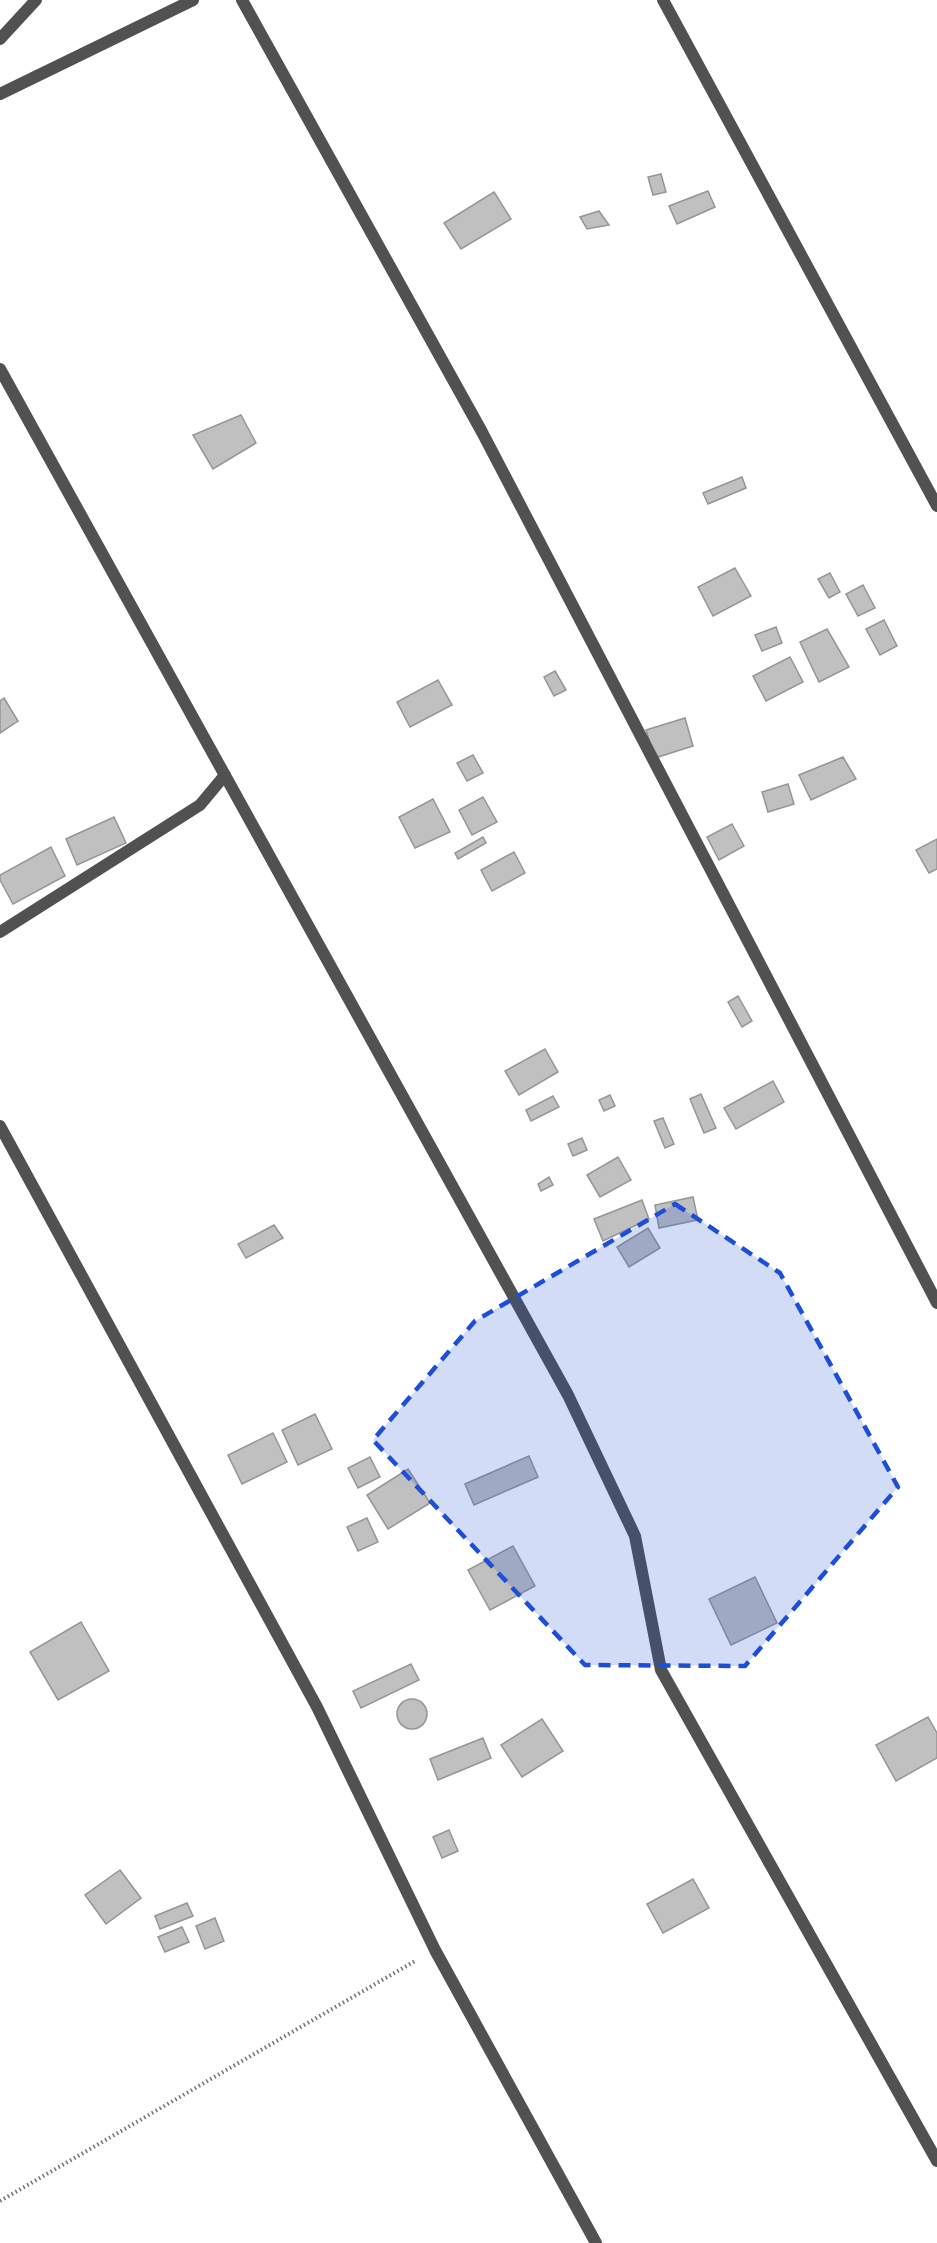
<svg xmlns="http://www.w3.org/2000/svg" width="937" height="2243" font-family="Figtree,sans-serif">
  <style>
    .building { fill: #c0c0c0; stroke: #959595; stroke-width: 1.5 }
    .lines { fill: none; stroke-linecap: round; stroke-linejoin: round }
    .path { stroke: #737373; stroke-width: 4; stroke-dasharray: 1.5 3; stroke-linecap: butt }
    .minor { stroke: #515151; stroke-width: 12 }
    .marked { fill: #1d4ed8; fill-opacity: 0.2; stroke: #1d4ed8; stroke-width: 4.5; stroke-dasharray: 12 8; stroke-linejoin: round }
  </style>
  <rect width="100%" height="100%" fill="#fff"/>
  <g class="building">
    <polygon points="661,174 666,192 653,195 648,177"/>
    <polygon points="708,191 715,207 677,224 669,206"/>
    <polygon points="494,192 511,219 461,249 444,223"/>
    <polygon points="599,211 609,225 587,229 580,217"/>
    <polygon points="241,415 256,443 213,469 193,435"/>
    <polygon points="742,477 746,488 708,504 703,493"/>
    <polygon points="735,568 751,596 713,616 698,587"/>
    <polygon points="830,573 840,592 829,598 818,579"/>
    <polygon points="863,585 875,608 858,616 846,594"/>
    <polygon points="884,620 897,646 880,655 866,629"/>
    <polygon points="776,627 782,643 762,651 755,635"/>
    <polygon points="827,629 849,667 819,682 800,642"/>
    <polygon points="790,657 803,682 766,701 753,676"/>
    <polygon points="555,671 566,690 554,696 544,677"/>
    <polygon points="438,680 452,705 410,727 397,702"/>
    <polygon points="4,698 18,721 0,733 0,701"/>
    <polygon points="685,718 693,746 655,758 646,730"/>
    <polygon points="473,755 483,773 467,781 457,763"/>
    <polygon points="843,757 856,779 811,800 799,775"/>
    <polygon points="788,784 794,804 768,812 762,792"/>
    <polygon points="483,797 497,822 472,835 459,810"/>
    <polygon points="433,799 450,832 415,848 399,817"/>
    <polygon points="114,817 126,843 77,865 66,839"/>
    <polygon points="732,824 744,846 719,860 707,837"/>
    <polygon points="483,837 486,843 458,859 455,853"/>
    <polygon points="937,839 937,869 929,873 916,850"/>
    <polygon points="51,847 65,876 13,904 0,880 0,875"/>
    <polygon points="514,852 525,873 492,891 481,870"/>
    <polygon points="738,996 752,1021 742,1027 728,1002"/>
    <polygon points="545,1049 558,1072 519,1095 505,1071"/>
    <polygon points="773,1081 784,1102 736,1129 724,1108"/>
    <polygon points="701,1094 716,1128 704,1133 690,1099"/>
    <polygon points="610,1095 615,1106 604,1111 599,1100"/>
    <polygon points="553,1096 559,1107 531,1121 526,1110"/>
    <polygon points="663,1118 674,1144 665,1148 654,1121"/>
    <polygon points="582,1138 587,1150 573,1156 568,1144"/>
    <polygon points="618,1157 631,1180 600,1197 587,1175"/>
    <polygon points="549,1177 553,1185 541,1191 538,1184"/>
    <polygon points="693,1197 698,1220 659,1228 655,1205"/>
    <polygon points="642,1200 649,1219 603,1241 594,1219"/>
    <polygon points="274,1225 283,1238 246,1258 238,1244"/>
    <polygon points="648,1228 660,1248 629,1267 617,1247"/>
    <polygon points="315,1414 332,1449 298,1465 282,1430"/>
    <polygon points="273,1433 287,1462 242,1484 228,1455"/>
    <polygon points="529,1456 538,1477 474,1505 465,1484"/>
    <polygon points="370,1457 380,1477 358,1488 348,1468"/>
    <polygon points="408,1469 430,1503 388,1529 367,1495"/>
    <polygon points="367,1518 378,1542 358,1551 347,1527"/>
    <polygon points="513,1546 535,1586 490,1610 468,1570"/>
    <polygon points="755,1577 777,1623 731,1645 709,1599"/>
    <polygon points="81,1622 109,1671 58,1700 30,1652"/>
    <polygon points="411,1664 419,1680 361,1708 353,1691"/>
    <circle cx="412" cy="1714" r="15"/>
    <polygon points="928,1717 937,1733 937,1758 896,1781 876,1745"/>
    <polygon points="542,1719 563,1751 522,1777 501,1745"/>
    <polygon points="483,1738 491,1758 438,1780 430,1759"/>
    <polygon points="449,1830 458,1851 442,1858 433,1837"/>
    <polygon points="120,1870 141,1898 106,1924 85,1895"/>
    <polygon points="693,1879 709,1908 663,1933 647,1904"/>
    <polygon points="187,1903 193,1916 160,1929 155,1916"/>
    <polygon points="215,1918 224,1941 205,1949 196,1926"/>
    <polygon points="182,1927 189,1942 165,1952 158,1937"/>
  </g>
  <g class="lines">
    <polyline class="path" points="0,2201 415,1961"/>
    <g class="minor">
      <polyline points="242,0 482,432 937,1303"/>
      <polyline points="663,0 937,506"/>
      <polyline points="0,39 36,0"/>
      <polyline points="0,94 193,0"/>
      <polyline points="0,369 568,1395 635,1536 661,1670 937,2161"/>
      <polyline points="0,932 200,805 225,775"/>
      <polyline points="0,1126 317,1707 435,1950 596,2243"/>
    </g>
  </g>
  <path class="marked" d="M675,1204L780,1273L898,1487L745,1666L585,1665L373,1440L475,1321Z"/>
</svg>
